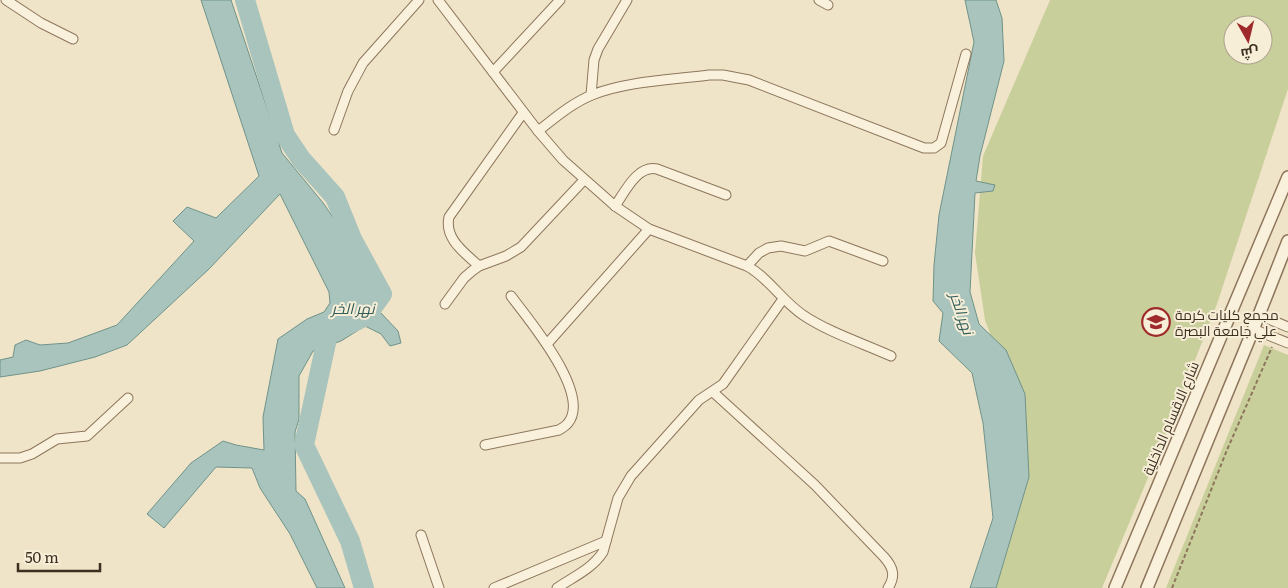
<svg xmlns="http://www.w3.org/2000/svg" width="1288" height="588" font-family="Literata,Cairo,serif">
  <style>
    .green { fill: #c9cf9b; fill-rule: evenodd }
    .water { fill: #a9c4bc; stroke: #6f938a }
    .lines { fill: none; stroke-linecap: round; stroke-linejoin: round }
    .river { stroke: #a9c4bc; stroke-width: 20 }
    .minor-casing { stroke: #8d765c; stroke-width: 11 }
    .tertiary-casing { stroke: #8d765c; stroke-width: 14 }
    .path { stroke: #8d765c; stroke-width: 2; stroke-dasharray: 4 2.5; stroke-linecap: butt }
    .minor { stroke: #faf1dc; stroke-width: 9 }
    .tertiary { stroke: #faf1dc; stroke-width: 11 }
    .labels { text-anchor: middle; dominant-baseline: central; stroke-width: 4; stroke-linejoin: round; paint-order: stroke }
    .poi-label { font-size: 14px; fill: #3d2e20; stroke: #f7eed8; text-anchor: start }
    .street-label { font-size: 14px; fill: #3d2e20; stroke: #f7eed8 }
    .water-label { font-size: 15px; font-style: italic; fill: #2f5d5a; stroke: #f7eed8 }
  </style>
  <rect width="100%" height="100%" fill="#f0e4c8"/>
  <g class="green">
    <path d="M1050,0H1288V89L1217,304L1163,442L1102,588H987L1023,422L985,320L975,253L983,156ZM1233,25H1263V55H1233Z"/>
    <polygon points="1264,345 1288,355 1288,588 1166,588"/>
  </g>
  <g class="water">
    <polygon points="201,0 231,0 282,153 324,204 343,233 380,312 398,331 401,343 390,346 381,334 365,326 341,341 313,351 299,376 299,419 295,432 296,491 305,499 345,588 317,588 290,534 260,488 252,468 216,467 164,528 147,514 191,463 223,441 236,445 264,450 263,417 278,339 307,319 324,312 330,303 329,292 280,194 209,269 127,345 95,357 40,371 0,377 0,360 13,357 15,345 26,340 40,345 68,343 117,325 194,241 173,221 187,207 216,218 259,176"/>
    <polygon points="965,0 996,0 1002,18 1004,61 980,156 976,181 995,185 993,191 975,193 970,292 979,324 1006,350 1025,394 1029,477 996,588 970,588 993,518 983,423 972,373 939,341 943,313 933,301 934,265 939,215 974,42"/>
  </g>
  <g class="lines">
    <polyline class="river" points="245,0 285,135 301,159 335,197 352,239 382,294 366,316 328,334 304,445 350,541 364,588"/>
    <defs>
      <g id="minor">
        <polyline points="6,0 41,23 73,39"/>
        <path d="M438,0L538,131L563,160L615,206L649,229L747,266C769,278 782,301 803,315C828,332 862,343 891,356"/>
        <polyline points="819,0 828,5"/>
        <polyline points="493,72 560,0"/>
        <polyline points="591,95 594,60 598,49 627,0"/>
        <polyline points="334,130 348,91 363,63 419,0"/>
        <path d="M538,131C555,118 572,103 592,95C627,81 672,80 709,75H723L749,80L924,148H934L941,143L966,54"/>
        <path d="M615,206C625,192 637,165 657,169L726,195"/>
        <path d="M479,266C465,253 444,239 449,217L523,113"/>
        <polyline points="747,266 759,253 768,248 781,246 805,251 829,241 883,261"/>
        <polyline points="445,304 464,278 472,271 479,266 506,256 521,247 584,180"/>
        <polyline points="1259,315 1288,327"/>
        <polyline points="1253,329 1288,343"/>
        <polyline points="547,344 649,229"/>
        <path d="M713,392L815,485L884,557C893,567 896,576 888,588"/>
        <path d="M485,445L559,430C562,428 566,426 568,423C592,394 528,319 511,296"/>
        <polyline points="0,458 20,458 32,454 57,439 87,436 128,398"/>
        <polyline points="421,535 439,588"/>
        <polyline points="494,588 606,541"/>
        <path d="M557,588C573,577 592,569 603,552L618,498L631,476L699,400L723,384L783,299"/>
      </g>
      <g id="tertiary">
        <polyline points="1115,588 1288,177"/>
        <polyline points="1147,588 1253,330 1288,241"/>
      </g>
    </defs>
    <use href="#minor" class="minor-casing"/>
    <use href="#tertiary" class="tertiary-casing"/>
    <polyline class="path" points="1172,588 1227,450 1272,347"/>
    <use href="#minor" class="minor"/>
    <use href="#tertiary" class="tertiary"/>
  </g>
  <defs>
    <symbol id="university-ring" viewBox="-11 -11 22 22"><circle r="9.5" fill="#f7eed8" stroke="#9e2a2b" stroke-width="1.5"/><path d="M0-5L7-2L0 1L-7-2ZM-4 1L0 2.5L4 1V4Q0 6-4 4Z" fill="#9e2a2b"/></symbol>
  </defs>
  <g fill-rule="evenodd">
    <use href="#university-ring" x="1140" y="306" width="32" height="32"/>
  </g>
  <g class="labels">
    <g class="poi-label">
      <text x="1175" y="314">مجمع كليات كرمة<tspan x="1175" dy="16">علي جامعة البصرة</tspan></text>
    </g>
    <g class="street-label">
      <text transform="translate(1170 418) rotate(-67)">شارع الاقسام الداخلية</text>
    </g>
    <g class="water-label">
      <text x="353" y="307">نهر الخر</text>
      <text transform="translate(963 313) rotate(71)">نهر الخر</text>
    </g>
  </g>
  <g transform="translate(1248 40) rotate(172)"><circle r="24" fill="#f7eed8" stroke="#ada18e"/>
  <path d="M0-4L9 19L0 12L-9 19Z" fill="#9e2a2b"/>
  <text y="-8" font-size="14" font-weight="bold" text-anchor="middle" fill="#3d2e20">ش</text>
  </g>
  <path d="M18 563v8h82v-8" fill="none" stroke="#3d2e20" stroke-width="2.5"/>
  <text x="25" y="563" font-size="15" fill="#3d2e20" stroke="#f7eed8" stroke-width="4" paint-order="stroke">50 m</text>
</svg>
